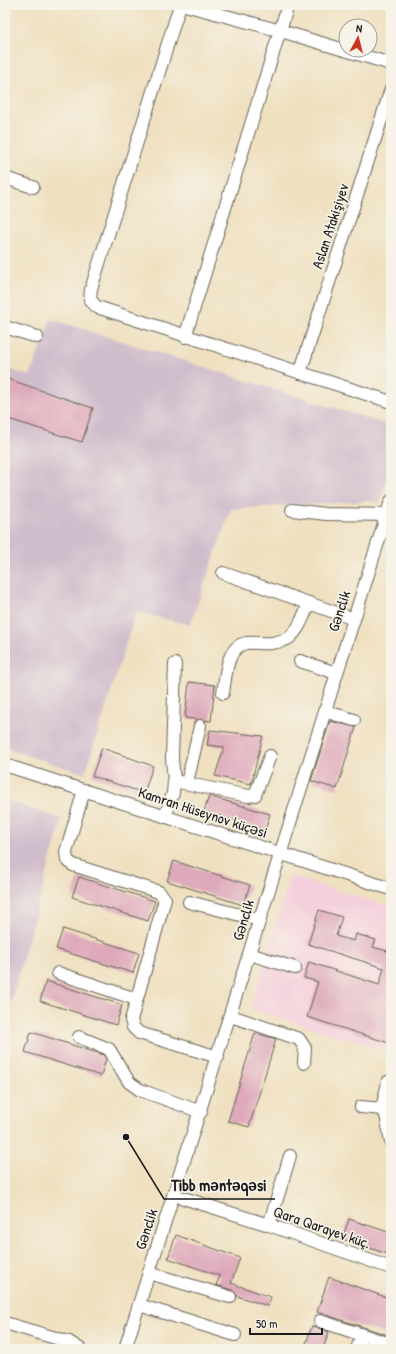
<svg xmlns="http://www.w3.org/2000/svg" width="396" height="1354" font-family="'Patrick Hand',sans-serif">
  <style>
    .built { fill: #f4cfdc }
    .industrial { fill: #d0bdcc }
    .building { fill: #deaabb }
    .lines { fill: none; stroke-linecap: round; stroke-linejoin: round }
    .minor-casing { stroke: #666155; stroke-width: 14 }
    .minor { stroke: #fff; stroke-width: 12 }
    .labels { text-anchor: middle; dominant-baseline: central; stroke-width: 3.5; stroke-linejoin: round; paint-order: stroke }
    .street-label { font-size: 15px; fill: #1c1c1c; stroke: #f7f3e8 }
    .leader { fill: none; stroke: #1c1c1c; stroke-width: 1.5 }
    .callout-dot { fill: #1c1c1c; stroke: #f7f3e8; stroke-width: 1.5 }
    .callout-label { font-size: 16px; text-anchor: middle; font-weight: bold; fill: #1c1c1c; stroke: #f7f3e8; stroke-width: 3.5; stroke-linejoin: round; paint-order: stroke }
  </style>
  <rect width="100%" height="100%" fill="#f7f3e8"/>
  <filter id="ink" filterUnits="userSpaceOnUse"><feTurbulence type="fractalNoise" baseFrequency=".025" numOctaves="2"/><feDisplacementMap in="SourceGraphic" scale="8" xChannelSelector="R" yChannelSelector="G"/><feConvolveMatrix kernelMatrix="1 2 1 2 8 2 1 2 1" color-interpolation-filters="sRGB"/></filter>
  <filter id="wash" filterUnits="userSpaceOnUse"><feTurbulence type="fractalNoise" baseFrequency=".012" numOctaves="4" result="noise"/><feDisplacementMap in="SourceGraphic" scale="16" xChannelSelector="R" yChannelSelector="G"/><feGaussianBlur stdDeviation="0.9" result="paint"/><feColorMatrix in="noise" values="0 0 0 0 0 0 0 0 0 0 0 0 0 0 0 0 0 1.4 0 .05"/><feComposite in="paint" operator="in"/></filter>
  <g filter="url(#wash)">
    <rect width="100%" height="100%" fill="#efe0c0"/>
    <polygon class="built" points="290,876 391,907 391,1052 251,1009"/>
    <g class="industrial">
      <polygon points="51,319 391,426 391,462 380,502 369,501 231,509 190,625 136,612 85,774 5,748 5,368 30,376"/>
      <polygon points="5,800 62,819 5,1023"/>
    </g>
    <g id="blocks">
      <g class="building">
        <polygon points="5,378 93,408 82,442 5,418"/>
        <polygon points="189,682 215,685 211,721 185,718"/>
        <polygon points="330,721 356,727 337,789 311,781"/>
        <polygon points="210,730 263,736 251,784 215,776 224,747 207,745"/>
        <polygon points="102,748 153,766 144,793 92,776"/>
        <polygon points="209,796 270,814 265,830 204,811"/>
        <polygon points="174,861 250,885 243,905 167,881"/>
        <polygon points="79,877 155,901 148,921 72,897"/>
        <polygon points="319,910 342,917 336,936 354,941 356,934 376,940 373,947 391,952 391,1037 389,1043 307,1017 318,982 304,978 309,962 379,985 384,968 308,944"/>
        <polygon points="63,929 139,953 133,973 56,949"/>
        <polygon points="46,981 122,1005 116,1025 40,1001"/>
        <polygon points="31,1032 104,1055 106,1059 101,1076 25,1052"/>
        <polygon points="255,1033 276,1039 249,1127 228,1121"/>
        <polygon points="349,1219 391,1233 391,1255 342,1239"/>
        <polygon points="176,1235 240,1258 231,1283 271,1297 268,1306 237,1296 232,1290 216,1285 220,1276 168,1258"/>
        <polygon points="329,1277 391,1299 391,1327 388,1335 317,1312"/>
        <polygon points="312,1326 329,1332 323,1349 304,1349"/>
        <polygon points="367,1344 381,1349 365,1349"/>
      </g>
    </g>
  </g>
  <g filter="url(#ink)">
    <use href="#blocks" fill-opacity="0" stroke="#666155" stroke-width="1"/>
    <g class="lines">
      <defs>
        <g id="minor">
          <polyline points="180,5 91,289 90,300 97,307 391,402"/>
          <polyline points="185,5 281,31 391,64"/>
          <polyline points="5,178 33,187"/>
          <polyline points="5,327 37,337"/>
          <polyline points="185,337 288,5"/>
          <polyline points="300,373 391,89"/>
          <polyline points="292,510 326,514 391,515"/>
          <polyline points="223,573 354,619"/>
          <polyline points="300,661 336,673"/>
          <path d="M223,693C226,676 226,647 246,643C254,642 263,644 271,643C277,642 284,641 289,638C299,630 304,615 309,603"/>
          <polyline points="324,711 354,720"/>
          <polyline points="5,765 391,889"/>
          <polyline points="174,781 172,758 175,664"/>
          <polyline points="187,783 200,726"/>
          <polyline points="84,790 66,852 67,860 73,865 159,892 165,899 131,1020 133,1027 139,1033 218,1057"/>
          <polyline points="165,817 173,793 174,781 248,796 255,795 270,756"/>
          <polyline points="189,902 260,920"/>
          <polyline points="249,954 295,968"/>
          <polyline points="58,973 136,999"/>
          <polyline points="231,1016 299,1039 305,1048 304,1063"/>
          <polyline points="79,1037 109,1049 129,1082 140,1090 201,1112"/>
          <polyline points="391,1081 388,1082 382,1109 386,1115 391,1142"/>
          <polyline points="361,1107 382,1109"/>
          <polyline points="174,1195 269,1225 391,1268"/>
          <polyline points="269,1225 290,1156"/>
          <polyline points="149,1273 230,1297"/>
          <polyline points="139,1305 235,1335"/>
          <polyline points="320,1321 390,1344"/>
          <polyline points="5,1323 69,1342 80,1349"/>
          <polyline points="125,1349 391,501"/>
          <polyline points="357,1349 362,1335"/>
        </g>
      </defs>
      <use href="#minor" class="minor-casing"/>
      <use href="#minor" class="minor"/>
    </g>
  </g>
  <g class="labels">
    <g class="street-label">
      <text transform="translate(330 226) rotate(-72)">Aslan Atakişiyev</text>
      <text transform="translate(339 611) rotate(-72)">Gənclik</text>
      <text transform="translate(203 812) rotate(18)">Kamran Hüseynov küçəsi</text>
      <text transform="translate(243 920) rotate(-73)">Gənclik</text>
      <text transform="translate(322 1227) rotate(19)">Qara Qarayev küç.</text>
      <text transform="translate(146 1229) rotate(-72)">Gənclik</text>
    </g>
  </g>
  <path class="leader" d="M126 1137L164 1199H275"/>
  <circle class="callout-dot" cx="126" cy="1137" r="4"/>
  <g class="callout-label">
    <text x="219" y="1191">Tibb məntəqəsi</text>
  </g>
  <rect width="396" height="1354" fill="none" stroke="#f7f3e8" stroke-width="20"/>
  <g transform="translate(358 38) rotate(7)"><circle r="19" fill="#f7f3e8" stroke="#9f9d96"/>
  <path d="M0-3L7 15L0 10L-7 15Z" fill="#c8321e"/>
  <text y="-6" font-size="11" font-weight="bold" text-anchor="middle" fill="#1c1c1c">N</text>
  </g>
  <path d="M250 1328v6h72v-6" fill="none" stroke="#1c1c1c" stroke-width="2"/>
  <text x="256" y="1328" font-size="12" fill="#1c1c1c" stroke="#f7f3e8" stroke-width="3" paint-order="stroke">50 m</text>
</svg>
